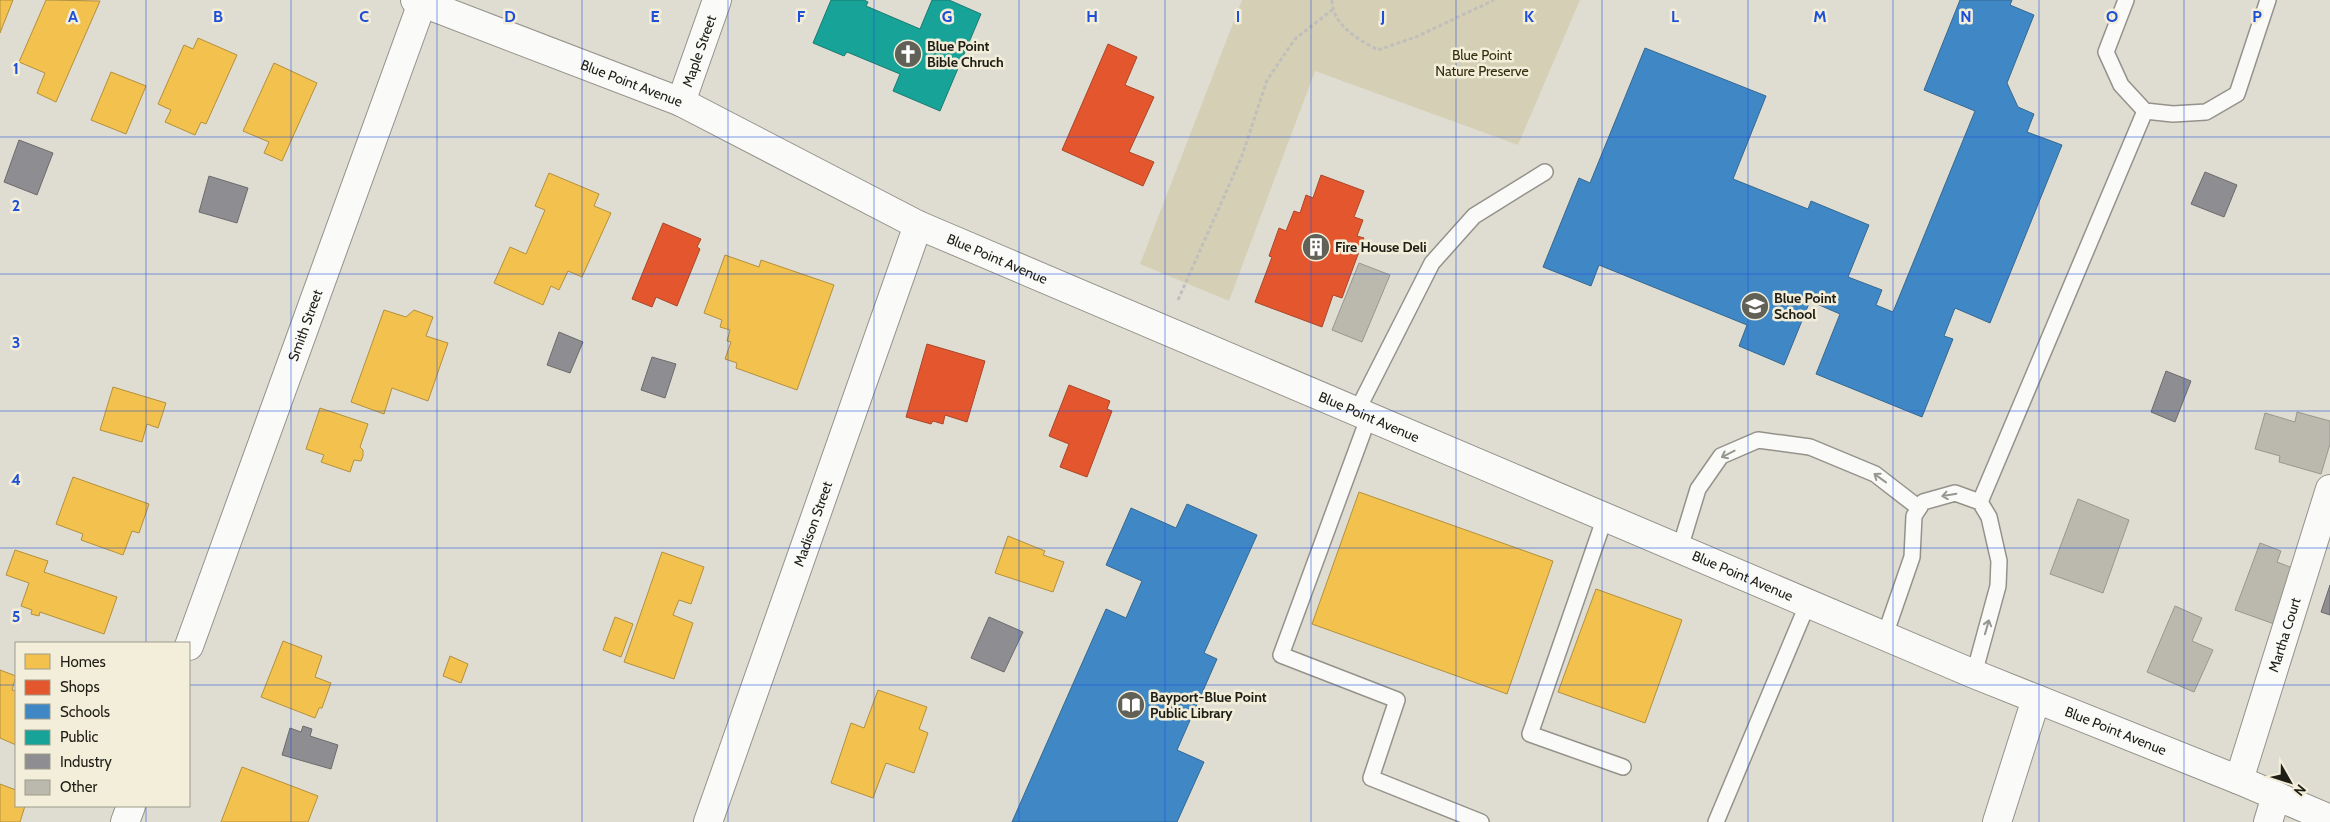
<svg xmlns="http://www.w3.org/2000/svg" width="2330" height="822" font-family="Cabin,sans-serif">
  <style>
    .green { fill: #d5d0b5 }
    .homes { fill: #f2c14e; stroke: #b3903d }
    .shops { fill: #e4572e; stroke: #a94627 }
    .schools { fill: #3f88c5; stroke: #356890 }
    .public { fill: #17a398; stroke: #197b71 }
    .industry { fill: #8d8d92; stroke: #6c6c6d }
    .building { fill: #bbb9ad; stroke: #99978e }
    .lines { fill: none; stroke-linecap: round; stroke-linejoin: round }
    .service-casing { stroke: #94928a; stroke-width: 18 }
    .minor-casing { stroke: #94928a; stroke-width: 30 }
    .tertiary-casing { stroke: #94928a; stroke-width: 30 }
    .path { stroke: #c0bfbb; stroke-width: 3; stroke-dasharray: 4 2.5; stroke-linecap: butt }
    .service { stroke: #fafaf8; stroke-width: 15 }
    .minor { stroke: #fafaf8; stroke-width: 28 }
    .tertiary { stroke: #fafaf8; stroke-width: 28 }
    .oneway { stroke: #979792 }
    .grid { fill: none; stroke: #1d4ed8; stroke-width: 1; stroke-opacity: 0.55 }
    .labels { text-anchor: middle; dominant-baseline: central; stroke-width: 5; stroke-linejoin: round; paint-order: stroke }
    .poi-label { font-size: 14px; font-weight: bold; fill: #1f1e16; stroke: #f2eed9; text-anchor: start }
    .street-label { font-size: 14px; fill: #1f1e16; stroke: #f2eed9 }
    .park-label { font-size: 14px; fill: #352e0e; stroke: #f2eed9 }
    .grid-label { font-size: 16px; text-anchor: middle; font-weight: bold; fill: #1d4ed8; stroke: #f2eed9; stroke-width: 5; stroke-linejoin: round; paint-order: stroke }
  </style>
  <rect width="100%" height="100%" fill="#dfddd2"/>
  <polygon class="green" points="1242,0 1580,0 1518,145 1315,71 1229,301 1140,264"/>
  <g class="homes">
    <polygon points="0,0 13,0 0,33"/>
    <polygon points="46,0 100,1 56,102 37,93 45,73 19,62"/>
    <polygon points="198,38 237,55 206,124 201,122 195,135 165,122 171,110 158,104 184,45 193,49"/>
    <polygon points="274,63 317,83 282,161 264,153 269,142 243,131"/>
    <polygon points="111,72 146,86 126,134 91,120"/>
    <polygon points="549,173 599,194 594,206 611,213 582,277 568,271 559,290 551,286 543,305 494,283 510,247 526,254 545,210 535,206"/>
    <polygon points="725,255 759,267 761,260 834,285 797,390 736,368 737,363 725,359 731,342 727,341 730,330 720,327 722,320 704,313"/>
    <polygon points="384,310 406,317 414,310 433,317 426,336 448,343 428,401 392,388 384,414 351,402"/>
    <polygon points="113,387 166,403 158,428 147,424 142,442 100,430"/>
    <polygon points="320,408 368,424 360,447 363,450 363,456 361,461 354,460 350,472 321,462 324,455 306,449"/>
    <polygon points="73,477 149,504 139,533 132,531 123,555 81,540 83,534 56,524"/>
    <polygon points="1359,492 1553,561 1507,694 1312,624"/>
    <polygon points="1008,536 1045,551 1043,555 1064,562 1053,592 995,573"/>
    <polygon points="15,550 48,561 44,572 117,597 104,634 40,612 39,616 31,614 32,610 21,606 29,583 6,575"/>
    <polygon points="662,552 704,567 691,604 679,600 673,615 693,623 674,679 624,662"/>
    <polygon points="1596,589 1682,620 1645,723 1558,692"/>
    <polygon points="615,617 633,624 621,657 603,650"/>
    <polygon points="283,641 322,656 315,677 331,683 322,708 319,708 315,718 261,697"/>
    <polygon points="450,656 468,664 461,683 443,676"/>
    <polygon points="0,670 16,676 12,690 16,691 16,745 0,738"/>
    <polygon points="878,690 927,707 919,729 928,733 914,773 886,763 873,798 831,783 851,723 864,728"/>
    <polygon points="242,767 318,796 308,822 221,822"/>
    <polygon points="0,784 16,790 16,806 25,806 20,822 0,822"/>
  </g>
  <g class="shops">
    <polygon points="1108,44 1137,57 1125,85 1154,97 1129,152 1154,162 1143,186 1062,150"/>
    <polygon points="1321,175 1364,191 1354,217 1363,220 1357,236 1364,238 1342,298 1333,295 1322,327 1255,302 1272,257 1269,256 1279,228 1286,231 1294,211 1300,213 1306,195 1313,198"/>
    <polygon points="663,223 701,239 697,247 700,249 677,306 656,297 652,307 632,299"/>
    <polygon points="927,344 985,361 967,422 945,415 943,424 933,421 931,424 906,417"/>
    <polygon points="1069,385 1110,401 1107,409 1112,411 1087,477 1060,467 1069,444 1049,436"/>
  </g>
  <g class="schools">
    <polygon points="1960,0 2012,0 2010,5 2034,15 2007,83 2018,107 2034,114 2027,132 2062,145 1990,323 1955,308 1944,336 1953,339 1922,417 1816,374 1840,314 1810,301 1784,365 1739,346 1747,325 1599,265 1591,286 1543,267 1579,178 1590,183 1645,48 1766,96 1733,179 1808,209 1811,201 1869,225 1848,277 1882,290 1876,305 1893,312 1975,111 1924,90"/>
    <polygon points="1187,504 1257,535 1204,653 1217,659 1177,750 1204,762 1177,822 1012,822 1106,609 1126,618 1142,581 1106,565 1131,508 1176,528"/>
  </g>
  <polygon class="public" points="831,0 864,0 868,2 866,6 920,29 932,0 949,0 981,14 940,111 893,91 900,74 847,52 844,56 813,43"/>
  <g class="industry">
    <polygon points="19,140 53,153 37,195 4,182"/>
    <polygon points="2205,172 2237,185 2224,217 2191,204"/>
    <polygon points="209,176 248,188 237,223 199,212"/>
    <polygon points="559,332 583,342 570,373 547,365"/>
    <polygon points="652,357 676,364 665,398 641,390"/>
    <polygon points="2166,371 2191,381 2175,422 2151,412"/>
    <polygon points="2330,585 2330,615 2321,612"/>
    <polygon points="989,617 1023,632 1004,672 971,658"/>
    <polygon points="303,726 312,729 310,736 338,745 331,769 282,755 290,728 301,732"/>
  </g>
  <g class="building">
    <polygon points="1359,263 1390,275 1362,342 1332,330"/>
    <polygon points="2297,412 2330,421 2330,444 2321,474 2279,462 2280,456 2255,449 2265,413 2295,422"/>
    <polygon points="2078,499 2129,520 2103,593 2050,574"/>
    <polygon points="2260,543 2281,551 2277,562 2298,570 2277,625 2235,610"/>
    <polygon points="2175,606 2202,618 2192,641 2213,650 2194,692 2147,672"/>
  </g>
  <g class="lines">
    <defs>
      <g id="service">
        <polyline points="2126,0 2106,52 2121,85 2145,111 2173,114 2206,112 2237,94 2268,0"/>
        <polyline points="1357,411 1432,263 1474,216 1545,172"/>
        <polyline points="1369,416 1281,655 1397,700 1371,778 1481,822"/>
        <polyline points="1980,502 2145,111"/>
        <polyline points="1605,517 1530,734 1623,767"/>
        <polyline points="1680,548 1698,489 1721,456 1758,440 1810,447 1875,474 1919,508"/>
        <polyline points="1885,635 1912,557 1914,516 1923,502 1955,493 1980,502 1989,517 1999,561 1998,586 1974,674"/>
        <polyline points="1716,822 1808,603"/>
      </g>
      <g id="minor">
        <path id="s1" d="M681,102L717,0"/>
        <path id="s2" d="M189,646L422,3"/>
        <path id="s3" d="M2239,780L2330,489"/>
        <polyline points="125,822 131,806"/>
        <path id="s4" d="M708,822L918,225"/>
        <polyline points="1997,822 2036,699"/>
        <polyline points="2268,822 2276,796"/>
      </g>
      <g id="tertiary">
        <path id="s5" d="M415,0L681,102L918,225L1974,674L2239,780L2330,819"/>
      </g>
    </defs>
    <use href="#service" class="service-casing"/>
    <use href="#minor" class="minor-casing"/>
    <use href="#tertiary" class="tertiary-casing"/>
    <g class="path">
      <path d="M1332,0C1332,25 1359,40 1378,50L1416,37L1494,0"/>
      <polyline points="1178,300 1242,156 1267,80 1295,39 1332,10"/>
    </g>
    <use href="#service" class="service"/>
    <use href="#minor" class="minor"/>
    <use href="#tertiary" class="tertiary"/>
  </g>
  <defs><path id="oneway-shaft" d="M-6 0H5M1.5-3L5.5 0L1.5 3" fill="none" stroke-width="1.6" stroke-linecap="round" stroke-linejoin="round" transform="scale(1.25)"/></defs>
  <g class="oneway">
    <use href="#oneway-shaft" transform="translate(1728 454) rotate(153)"/>
    <use href="#oneway-shaft" transform="translate(1880 478) rotate(-144)"/>
    <use href="#oneway-shaft" transform="translate(1949 495) rotate(170)"/>
    <use href="#oneway-shaft" transform="translate(1987 627) rotate(-74)"/>
  </g>
  <path class="grid" d="M146,0V643M291,0V822M437,0V822M582,0V822M728,0V822M874,0V822M1019,0V822M1165,0V822M1311,0V822M1456,0V822M1602,0V822M1748,0V822M1893,0V822M2039,0V822M2184,0V822M0,137H2330M0,274H2330M0,411H2330M0,548H2330M0,685H16M189,685H2330M146,806V822"/>
  <defs>
    <symbol id="church-disc" viewBox="-11 -11 22 22"><circle r="9.5" fill="#626158" stroke="#f2eed9"/><path d="M-1.2-6h2.4v3.5h3.3v2.4h-3.3V6h-2.4V-.1h-3.3v-2.4h3.3Z" fill="#fff"/></symbol>
    <symbol id="building-disc" viewBox="-11 -11 22 22"><circle r="9.5" fill="#626158" stroke="#f2eed9"/><path d="M-4-6H4V6H1V3H-1V6H-4ZM-2.5-4.3h1.7v1.8h-1.7ZM.8-4.3h1.7v1.8H.8ZM-2.5-1h1.7V.8h-1.7ZM.8-1h1.7V.8H.8Z" fill="#fff"/></symbol>
    <symbol id="school-disc" viewBox="-11 -11 22 22"><circle r="9.5" fill="#626158" stroke="#f2eed9"/><path d="M0-5L7-2L0 1L-7-2ZM-4 1L0 2.5L4 1V4Q0 6-4 4Z" fill="#fff"/></symbol>
    <symbol id="library-disc" viewBox="-11 -11 22 22"><circle r="9.5" fill="#626158" stroke="#f2eed9"/><path d="M-6-4Q-3-5.5-.7-3.5V5Q-3 3-6 4ZM6-4Q3-5.5 .7-3.5V5Q3 3 6 4Z" fill="#fff"/></symbol>
  </defs>
  <g fill-rule="evenodd">
    <use href="#church-disc" x="892" y="38" width="32" height="32"/>
    <use href="#building-disc" x="1300" y="231" width="32" height="32"/>
    <use href="#school-disc" x="1739" y="290" width="32" height="32"/>
    <use href="#library-disc" x="1115" y="689" width="32" height="32"/>
  </g>
  <g class="labels">
    <g class="poi-label">
      <text x="927" y="46">Blue Point<tspan x="927" dy="16">Bible Chruch</tspan></text>
      <text x="1335" y="247">Fire House Deli</text>
      <text x="1774" y="298">Blue Point<tspan x="1774" dy="16">School</tspan></text>
      <text x="1150" y="697">Bayport-Blue Point<tspan x="1150" dy="16">Public Library</tspan></text>
    </g>
    <g class="street-label">
      <text stroke="none"><textPath href="#s1" startOffset="54">Maple Street</textPath></text>
      <text stroke="none"><textPath href="#s5" startOffset="232">Blue Point Avenue</textPath></text>
      <text stroke="none"><textPath href="#s5" startOffset="638">Blue Point Avenue</textPath></text>
      <text stroke="none"><textPath href="#s2" startOffset="341">Smith Street</textPath></text>
      <text stroke="none"><textPath href="#s5" startOffset="1042">Blue Point Avenue</textPath></text>
      <text stroke="none"><textPath href="#s4" startOffset="316">Madison Street</textPath></text>
      <text stroke="none"><textPath href="#s5" startOffset="1448">Blue Point Avenue</textPath></text>
      <text stroke="none"><textPath href="#s3" startOffset="152">Martha Court</textPath></text>
      <text stroke="none"><textPath href="#s5" startOffset="1852">Blue Point Avenue</textPath></text>
    </g>
    <g class="park-label">
      <text x="1482" y="55">Blue Point<tspan x="1482" dy="16">Nature Preserve</tspan></text>
    </g>
  </g>
  <g class="grid-label">
    <text x="73" y="22">A</text>
    <text x="218" y="22">B</text>
    <text x="364" y="22">C</text>
    <text x="510" y="22">D</text>
    <text x="655" y="22">E</text>
    <text x="801" y="22">F</text>
    <text x="947" y="22">G</text>
    <text x="1092" y="22">H</text>
    <text x="1238" y="22">I</text>
    <text x="1383" y="22">J</text>
    <text x="1529" y="22">K</text>
    <text x="1675" y="22">L</text>
    <text x="1820" y="22">M</text>
    <text x="1966" y="22">N</text>
    <text x="2112" y="22">O</text>
    <text x="2257" y="22">P</text>
    <text x="16" y="74">1</text>
    <text x="16" y="211">2</text>
    <text x="16" y="348">3</text>
    <text x="16" y="485">4</text>
    <text x="16" y="622">5</text>
  </g>
  <rect x="15" y="642" width="175" height="165" fill="#f2eed9" stroke="#9e9b8b"/>
  <rect x="25" y="654" width="25" height="15" fill="#f2c14e" stroke="#9e9b8b"/>
  <text x="60" y="667" font-size="15" fill="#1f1e16">Homes</text>
  <rect x="25" y="680" width="25" height="15" fill="#e4572e" stroke="#9e9b8b"/>
  <text x="60" y="692" font-size="15" fill="#1f1e16">Shops</text>
  <rect x="25" y="704" width="25" height="15" fill="#3f88c5" stroke="#9e9b8b"/>
  <text x="60" y="717" font-size="15" fill="#1f1e16">Schools</text>
  <rect x="25" y="730" width="25" height="15" fill="#17a398" stroke="#9e9b8b"/>
  <text x="60" y="742" font-size="15" fill="#1f1e16">Public</text>
  <rect x="25" y="754" width="25" height="15" fill="#8d8d92" stroke="#9e9b8b"/>
  <text x="60" y="767" font-size="15" fill="#1f1e16">Industry</text>
  <rect x="25" y="780" width="25" height="15" fill="#bbb9ad" stroke="#9e9b8b"/>
  <text x="60" y="792" font-size="15" fill="#1f1e16">Other</text>
  <g transform="translate(2290 782) rotate(129)" stroke="#f2eed9" stroke-width="4" paint-order="stroke">
  <path d="M0-4L9 19L0 12L-9 19Z" fill="#1f1e16"/>
  <text y="-8" font-size="14" font-weight="bold" text-anchor="middle" fill="#1f1e16">N</text>
  </g>
</svg>
